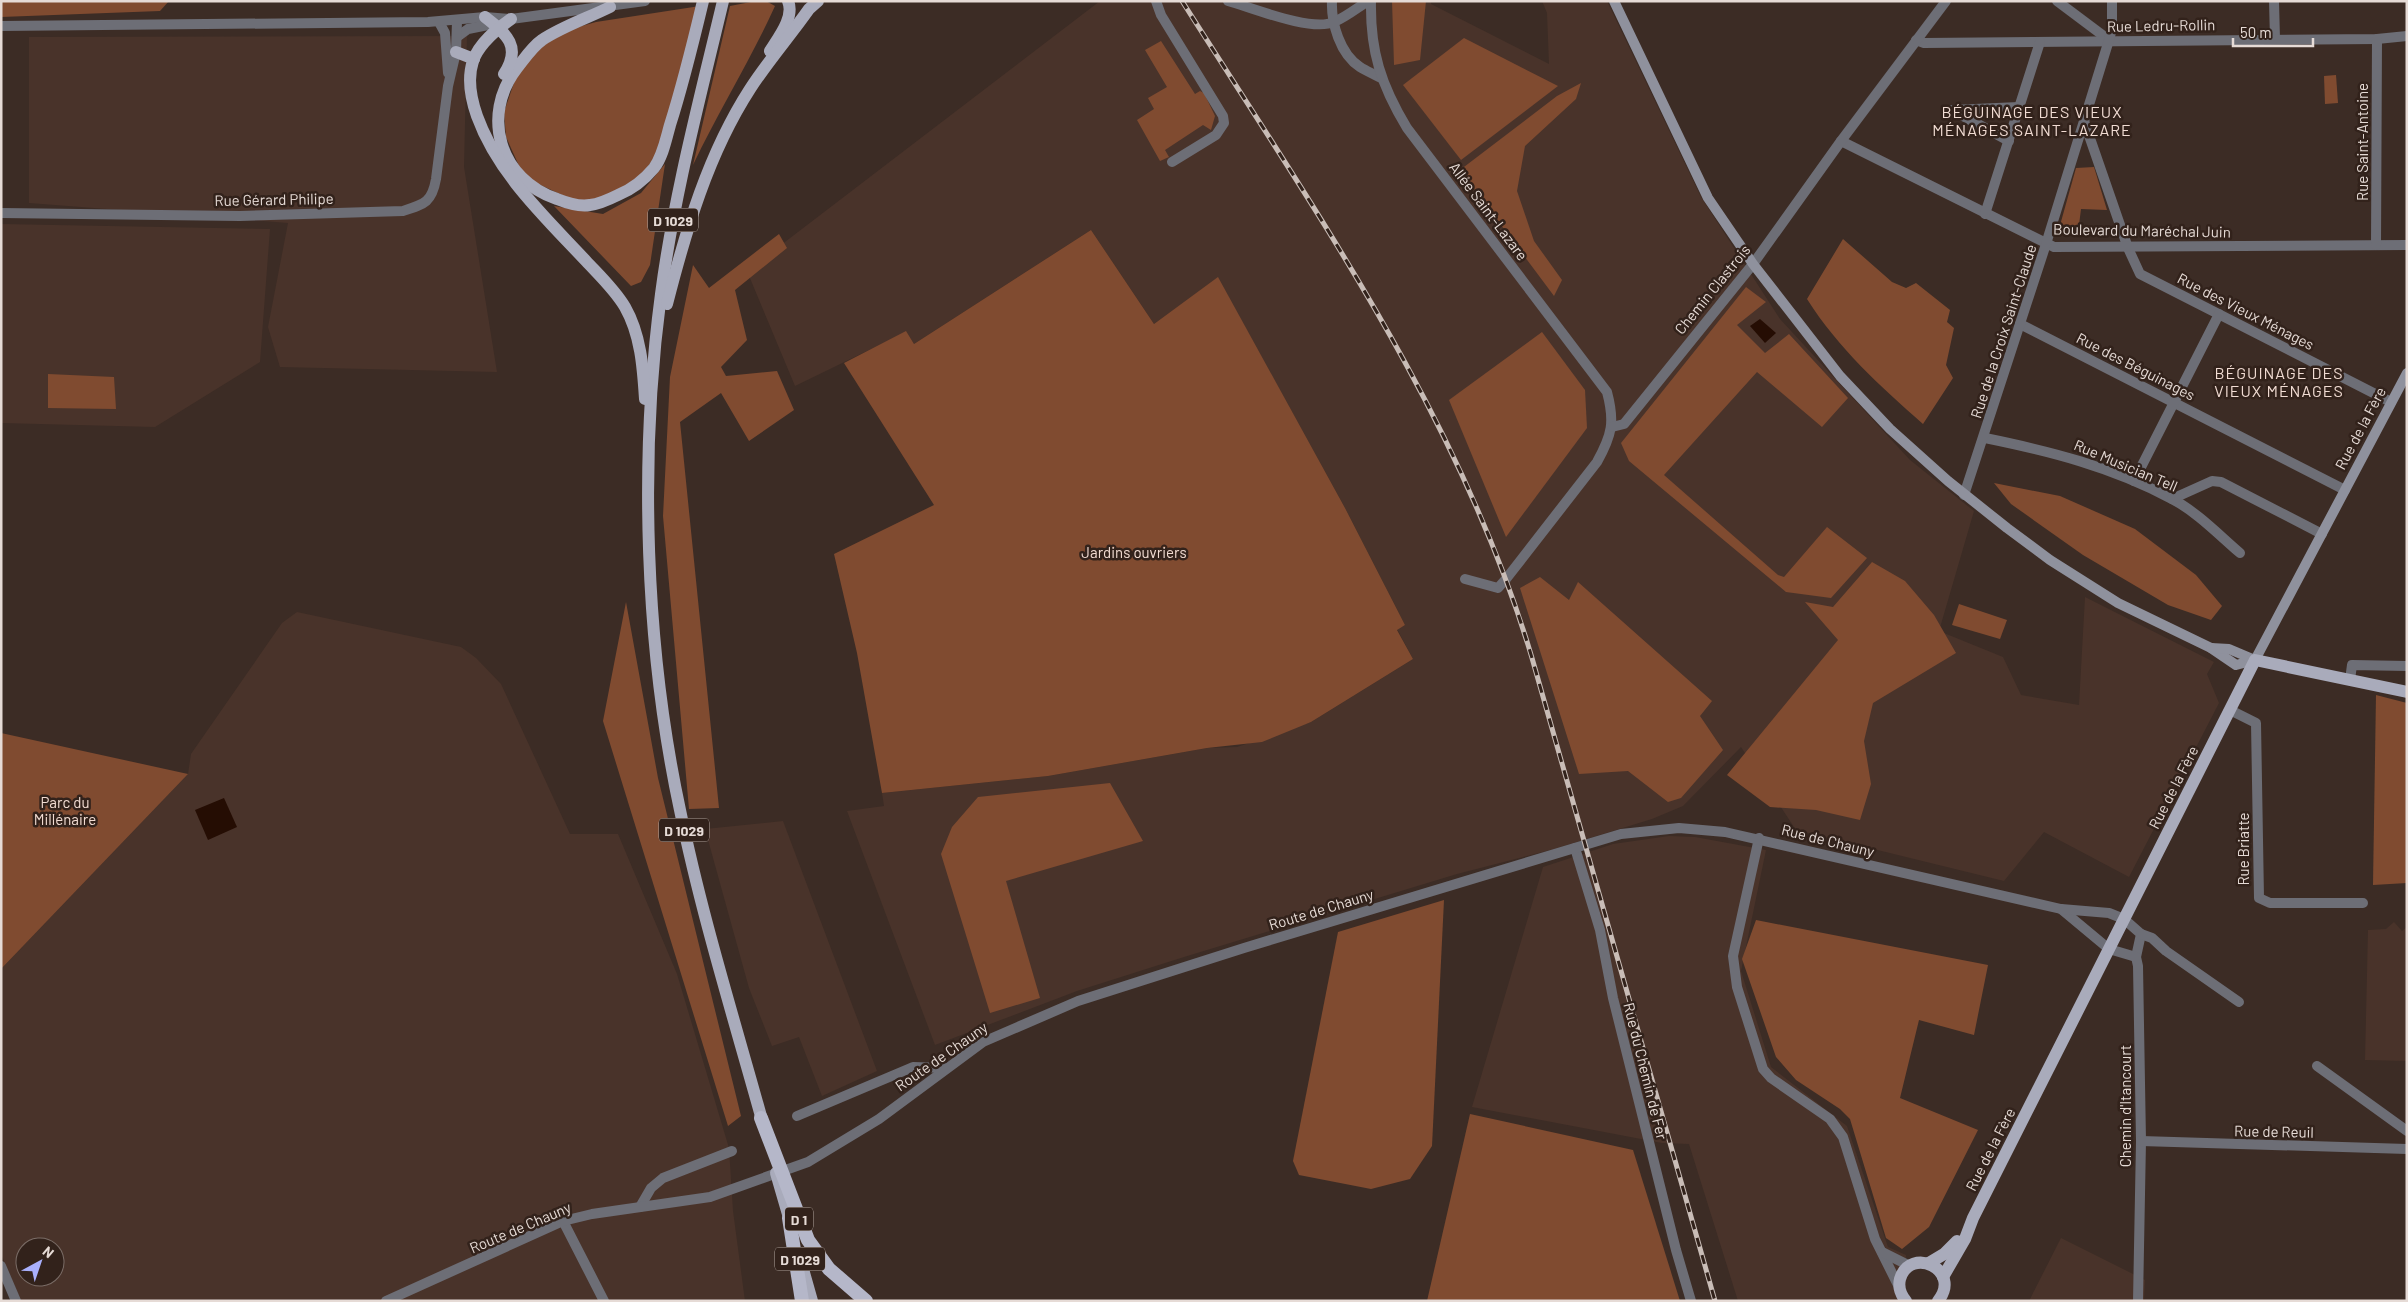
<svg xmlns="http://www.w3.org/2000/svg" width="2408" height="1302" font-family="Barlow,sans-serif">
  <style>
    .built { fill: #49332a; fill-rule: evenodd }
    .green { fill: #804b30 }
    .water { fill: #250d03 }
    .lines { fill: none; stroke-linecap: round; stroke-linejoin: round }
    .minor { stroke: #6d6e76; stroke-width: 10 }
    .tertiary { stroke: #6d6e76; stroke-width: 10 }
    .secondary { stroke: #8f919d; stroke-width: 10 }
    .primary { stroke: #a9abbb; stroke-width: 12 }
    .trunk { stroke: #b5b7c9; stroke-width: 14 }
    .rail-casing { stroke: #c9bdb7; stroke-width: 5 }
    .rail { stroke: #32221b; stroke-width: 3; stroke-dasharray: 9; stroke-linecap: butt }
    .labels { text-anchor: middle; dominant-baseline: central; stroke-width: 5; stroke-linejoin: round; paint-order: stroke }
    .shield { fill: #32221b; stroke: #b0a49e; stroke-width: 1 }
    .shield-label { font-size: 14px; font-weight: bold; fill: #e6dbd6 }
    .street-label { font-size: 15px; fill: #e6dbd6; stroke: #32221b }
    .park-label { font-size: 15px; fill: #f2dcd2; stroke: #32221b }
    .neighbourhood-label { font-size: 16px; letter-spacing: 1px; fill: #f1dcd3; stroke: #32221b }
  </style>
  <rect width="100%" height="100%" fill="#3c2c25"/>
  <g class="built">
    <polygon points="1100,1 1431,1 1431,4 1549,64 1547,13 1542,1 1607,1 1701,197 1780,319 1910,460 1974,511 1939,631 2003,657 2021,695 2079,705 2085,597 2214,662 2207,674 2219,703 2129,877 2044,832 2004,881 1796,830 1741,747 1683,806 1652,819 1554,849 1457,874 1184,957 1077,991 935,1045 847,811 884,806 882,793 1048,776 1207,748 1237,747 1311,722 1413,659 1397,629 1405,625 1345,508 1218,278 1154,324 1091,230 914,344 906,332 795,386 747,271"/>
    <polygon points="467,36 464,167 497,372 280,367 268,327 288,223 29,203 29,37"/>
    <polygon points="1,224 270,229 260,362 155,427 1,423"/>
    <path d="M297,612L461,647L476,658L501,684L570,834H618L677,974L729,1148L733,1211L745,1301H21L1,1254V969L188,774L191,754L282,623ZM25,1247H55V1277H25Z"/>
    <polygon points="783,821 877,1071 822,1096 799,1037 772,1046 749,988 705,829"/>
    <polygon points="1669,836 1695,837 1766,850 1741,971 1771,1067 1847,1126 1888,1247 1906,1255 1905,1301 1738,1301 1689,1144 1662,1143 1472,1107 1543,867 1613,844"/>
    <polygon points="2394,922 2402,931 2407,927 2407,1061 2365,1060 2368,930 2386,929"/>
    <polygon points="2061,1238 2145,1280 2144,1301 2029,1301"/>
  </g>
  <g class="green">
    <polygon points="1,1 169,1 160,11 1,17"/>
    <path d="M756,1H766L775,6C750,61 719,110 693,165L730,6Z"/>
    <polygon points="1392,1 1426,1 1420,60 1394,65"/>
    <polygon points="700,6 660,150 638,180 598,200 575,201 532,181 520,168 506,137 504,112 517,74 537,49 571,29 596,22"/>
    <polygon points="1464,38 1558,86 1461,160 1403,85"/>
    <polygon points="1161,41 1195,94 1200,91 1204,93 1215,116 1211,130 1203,125 1165,150 1169,157 1160,161 1137,120 1154,109 1148,98 1167,87 1145,50"/>
    <polygon points="2336,75 2338,103 2325,104 2324,76"/>
    <polygon points="1581,83 1576,99 1525,146 1517,191 1534,241 1562,280 1554,296 1460,170 1557,96"/>
    <polygon points="665,164 650,265 641,282 631,286 554,206 603,214 641,193"/>
    <polygon points="2094,167 2107,210 2081,209 2078,233 2057,236 2076,168"/>
    <polygon points="1091,230 1154,324 1218,277 1345,508 1405,625 1397,630 1413,659 1311,722 1262,742 1207,748 1048,776 882,793 857,653 834,554 934,505 844,363 906,331 914,344"/>
    <polygon points="779,234 787,248 735,290 747,340 721,367 726,376 777,371 794,410 749,441 721,393 680,422 719,808 689,809 663,516 670,377 693,265 709,288"/>
    <path d="M1843,239L1892,282L1906,288L1916,283L1950,310L1947,322L1954,328L1946,365L1953,378L1923,424C1880,386 1838,348 1807,299Z"/>
    <polygon points="1746,287 1766,302 1737,325 1765,353 1789,334 1848,398 1822,427 1757,372 1664,475 1778,575 1784,577 1827,527 1867,558 1831,598 1786,592 1629,461 1621,443"/>
    <polygon points="1542,332 1585,390 1587,428 1506,537 1449,400"/>
    <polygon points="48,374 114,377 116,409 48,408"/>
    <polygon points="1994,483 2060,496 2135,529 2196,575 2222,606 2211,620 2168,605 2083,555 2011,504"/>
    <polygon points="1872,562 1905,581 1934,615 1956,653 1873,703 1864,741 1871,784 1860,820 1816,810 1770,807 1727,775 1838,640 1805,602 1833,607"/>
    <polygon points="1540,577 1569,600 1578,582 1712,701 1700,716 1723,750 1681,798 1668,802 1628,771 1579,774 1520,588"/>
    <polygon points="626,602 658,778 741,1116 728,1126 603,721"/>
    <polygon points="1959,604 2007,620 2000,639 1952,625"/>
    <polygon points="2376,695 2407,703 2407,883 2373,885"/>
    <polygon points="1,733 188,774 1,969"/>
    <polygon points="1110,783 1143,841 1006,881 1040,998 990,1013 941,854 952,827 978,797"/>
    <polygon points="1444,900 1432,1146 1410,1179 1371,1189 1299,1175 1293,1161 1338,932"/>
    <polygon points="1756,920 1988,965 1974,1035 1919,1020 1900,1098 1978,1130 1929,1227 1902,1249 1886,1238 1850,1119 1840,1109 1796,1080 1776,1057 1742,959"/>
    <polygon points="1470,1114 1633,1150 1680,1301 1427,1301"/>
  </g>
  <g class="water">
    <polygon points="1760,319 1776,333 1765,343 1750,326"/>
    <polygon points="224,798 237,827 208,840 195,810"/>
  </g>
  <g class="lines">
    <g class="minor">
      <polyline points="1156,1 1161,15 1223,116 1224,123 1216,135 1172,162"/>
      <path d="M1228,1C1253,8 1311,32 1334,22C1346,17 1357,8 1368,1"/>
      <path d="M1332,1C1331,23 1340,54 1360,67C1366,71 1374,74 1381,78"/>
      <path d="M1371,1C1370,51 1381,85 1407,128L1607,392C1615,422 1612,435 1597,462L1506,579L1498,588L1465,579"/>
      <polyline points="2057,1 2109,40"/>
      <polyline points="2274,1 2275,39"/>
      <polyline points="1916,40 1924,43 2377,39 2407,36"/>
      <polyline points="2084,121 2128,248 2140,274 2391,402"/>
      <polyline points="1841,141 2054,247 2407,245"/>
      <polyline points="2009,141 1952,110 2019,107"/>
      <polyline points="1985,214 2040,42"/>
      <polyline points="2376,245 2377,39"/>
      <polyline points="2020,324 2345,490"/>
      <polyline points="1612,427 1624,424 1753,264 1841,141 1946,1"/>
      <path d="M1985,438C2049,451 2113,467 2172,499C2197,512 2219,535 2240,553"/>
      <polyline points="2134,481 2219,314"/>
      <polyline points="1964,495 2046,244 2109,40 2112,29 2112,1"/>
      <polyline points="2172,499 2212,481 2221,482 2322,534"/>
      <polyline points="2350,680 2352,665 2407,666"/>
      <polyline points="2230,710 2256,723 2259,898 2270,903 2363,903"/>
      <polyline points="1759,838 1733,956 1737,987 1763,1069 1771,1078 1830,1119 1843,1137 1875,1239 1899,1287"/>
      <polyline points="1575,848 1600,930 1613,998 1676,1250 1691,1301"/>
      <polyline points="2124,919 2141,934 2136,957 2138,966 2141,1141 2138,1301"/>
      <polyline points="2141,934 2152,938 2166,951 2239,1002"/>
      <polyline points="2109,949 2136,957"/>
      <polyline points="2317,1066 2407,1131"/>
      <polyline points="797,1116 913,1067 945,1068"/>
      <polyline points="2141,1141 2407,1149"/>
      <polyline points="640,1207 651,1188 663,1178 732,1151"/>
      <polyline points="563,1221 604,1301"/>
      <polyline points="1882,1252 1910,1266"/>
    </g>
    <g class="tertiary">
      <polyline points="439,22 445,33 448,73"/>
      <polyline points="1,26 428,22 485,17 511,19 645,1"/>
      <polyline points="457,37 468,29 498,23"/>
      <path d="M1,213L240,216L403,211C425,204 432,202 436,179L448,86L456,52L457,21"/>
      <polyline points="2061,909 2109,949"/>
      <polyline points="1,1266 16,1301"/>
      <polyline points="386,1301 563,1221 592,1214 710,1197 808,1162 879,1119 983,1042 1078,1001 1244,948 1621,834 1679,828 1725,832 2061,909 2109,913 2124,919"/>
    </g>
    <g class="secondary">
      <polyline points="1614,1 1708,198 1753,264 1840,376 1890,429 1948,481 2007,528 2050,560 2118,603 2211,648 2236,665 2255,660"/>
      <polyline points="2211,648 2229,649 2255,660"/>
      <polyline points="2255,660 2407,373"/>
    </g>
    <g class="primary">
      <path d="M723,1C700,98 674,195 661,294C639,459 645,647 680,810C702,917 735,1022 764,1127"/>
      <path d="M610,7C588,18 563,26 542,40C532,47 525,58 517,68C480,116 500,180 557,199C567,203 579,207 590,205C599,204 610,199 618,195C633,189 644,180 654,168C663,156 666,139 670,125C683,84 693,43 703,1"/>
      <path d="M485,17C507,34 522,47 504,74"/>
      <path d="M511,19C497,29 479,43 473,61C467,79 471,99 477,116C498,174 545,217 586,261C600,276 615,290 625,307C641,335 643,368 645,399"/>
      <path d="M770,51C778,38 795,17 788,1"/>
      <polyline points="456,52 474,59"/>
      <path d="M667,304C686,230 708,154 750,89C768,61 790,36 809,9L818,1"/>
      <polyline points="776,1173 792,1228"/>
      <polyline points="801,1262 812,1301"/>
      <polyline points="1929,1263 1944,1254 1957,1241"/>
      <polyline points="1943,1277 1965,1239 1973,1218 2255,660 2407,692"/>
      <path d="M1906,1301C1901,1295 1898,1287 1900,1279C1910,1245 1963,1270 1938,1301"/>
    </g>
    <g class="trunk">
      <polyline points="761,1118 808,1240 829,1269 866,1301"/>
      <polyline points="789,1218 802,1301"/>
    </g>
    <defs>
      <path id="rail" d="M1182,1C1315,211 1461,418 1532,658L1715,1301"/>
    </defs>
    <use href="#rail" class="rail-casing"/>
    <use href="#rail" class="rail"/>
  </g>
  <g class="labels">
    <g class="shield">
      <rect x="648" y="208.5" width="50" height="23" rx="4"/>
      <rect x="659" y="818.5" width="50" height="23" rx="4"/>
      <rect x="785" y="1207.5" width="28" height="23" rx="4"/>
      <rect x="775" y="1247.5" width="50" height="23" rx="4"/>
    </g>
    <g class="shield-label">
      <text x="673" y="220">D 1029</text>
      <text x="684" y="830">D 1029</text>
      <text x="799" y="1219">D 1</text>
      <text x="800" y="1259">D 1029</text>
    </g>
    <g class="street-label">
      <text transform="translate(2161 25) rotate(-1)">Rue Ledru-Rollin</text>
      <text transform="translate(2362 142) rotate(-90)">Rue Saint-Antoine</text>
      <text transform="translate(274 199) rotate(-1)">Rue Gérard Philipe</text>
      <text transform="translate(1489 211) rotate(53)">Allée Saint-Lazare</text>
      <text transform="translate(2142 230) rotate(1)">Boulevard du Maréchal Juin</text>
      <text transform="translate(1712 289) rotate(-51)">Chemin Clastrois</text>
      <text transform="translate(2246 311) rotate(27)">Rue des Vieux Ménages</text>
      <text transform="translate(2003 331) rotate(-72)">Rue de la Croix Saint-Claude</text>
      <text transform="translate(2136 366) rotate(27)">Rue des Béguinages</text>
      <text transform="translate(2360 428) rotate(-62)">Rue de la Fère</text>
      <text transform="translate(2126 465) rotate(23)">Rue Musician Tell</text>
      <text transform="translate(2173 787) rotate(-63)">Rue de la Fère</text>
      <text transform="translate(1828 840) rotate(14)">Rue de Chauny</text>
      <text transform="translate(2243 849) rotate(-90)">Rue Briatte</text>
      <text transform="translate(1321 909) rotate(-17)">Route de Chauny</text>
      <text transform="translate(941 1056) rotate(-35)">Route de Chauny</text>
      <text transform="translate(1646 1071) rotate(76)">Rue du Chemin de Fer</text>
      <text transform="translate(2125 1106) rotate(-90)">Chemin d'Itancourt</text>
      <text transform="translate(2274 1131) rotate(1)">Rue de Reuil</text>
      <text transform="translate(1990 1149) rotate(-63)">Rue de la Fère</text>
      <text transform="translate(520 1227) rotate(-23)">Route de Chauny</text>
    </g>
    <g class="park-label">
      <text x="1134" y="552">Jardins ouvriers</text>
      <text x="65" y="802">Parc du<tspan x="65" dy="17">Millénaire</tspan></text>
    </g>
    <g class="neighbourhood-label">
      <text x="2032" y="111">BÉGUINAGE DES VIEUX<tspan x="2032" dy="18">MÉNAGES SAINT-LAZARE</tspan></text>
      <text x="2279" y="372">BÉGUINAGE DES<tspan x="2279" dy="18">VIEUX MÉNAGES</tspan></text>
    </g>
  </g>
  <rect width="2408" height="1302" fill="none" stroke="#e6dbd6" stroke-width="5"/>
  <g transform="translate(40 1262) rotate(40)"><circle r="24" fill="#32221b" stroke="#7a6c66"/>
  <path d="M0-4L9 19L0 12L-9 19Z" fill="#a9b0fc"/>
  <text y="-8" font-size="14" font-weight="bold" text-anchor="middle" fill="#e6dbd6">N</text>
  </g>
  <path d="M2233 38v8h80v-8" fill="none" stroke="#e6dbd6" stroke-width="2.5"/>
  <text x="2240" y="38" font-size="15" fill="#e6dbd6" stroke="#32221b" stroke-width="4" paint-order="stroke">50 m</text>
</svg>
